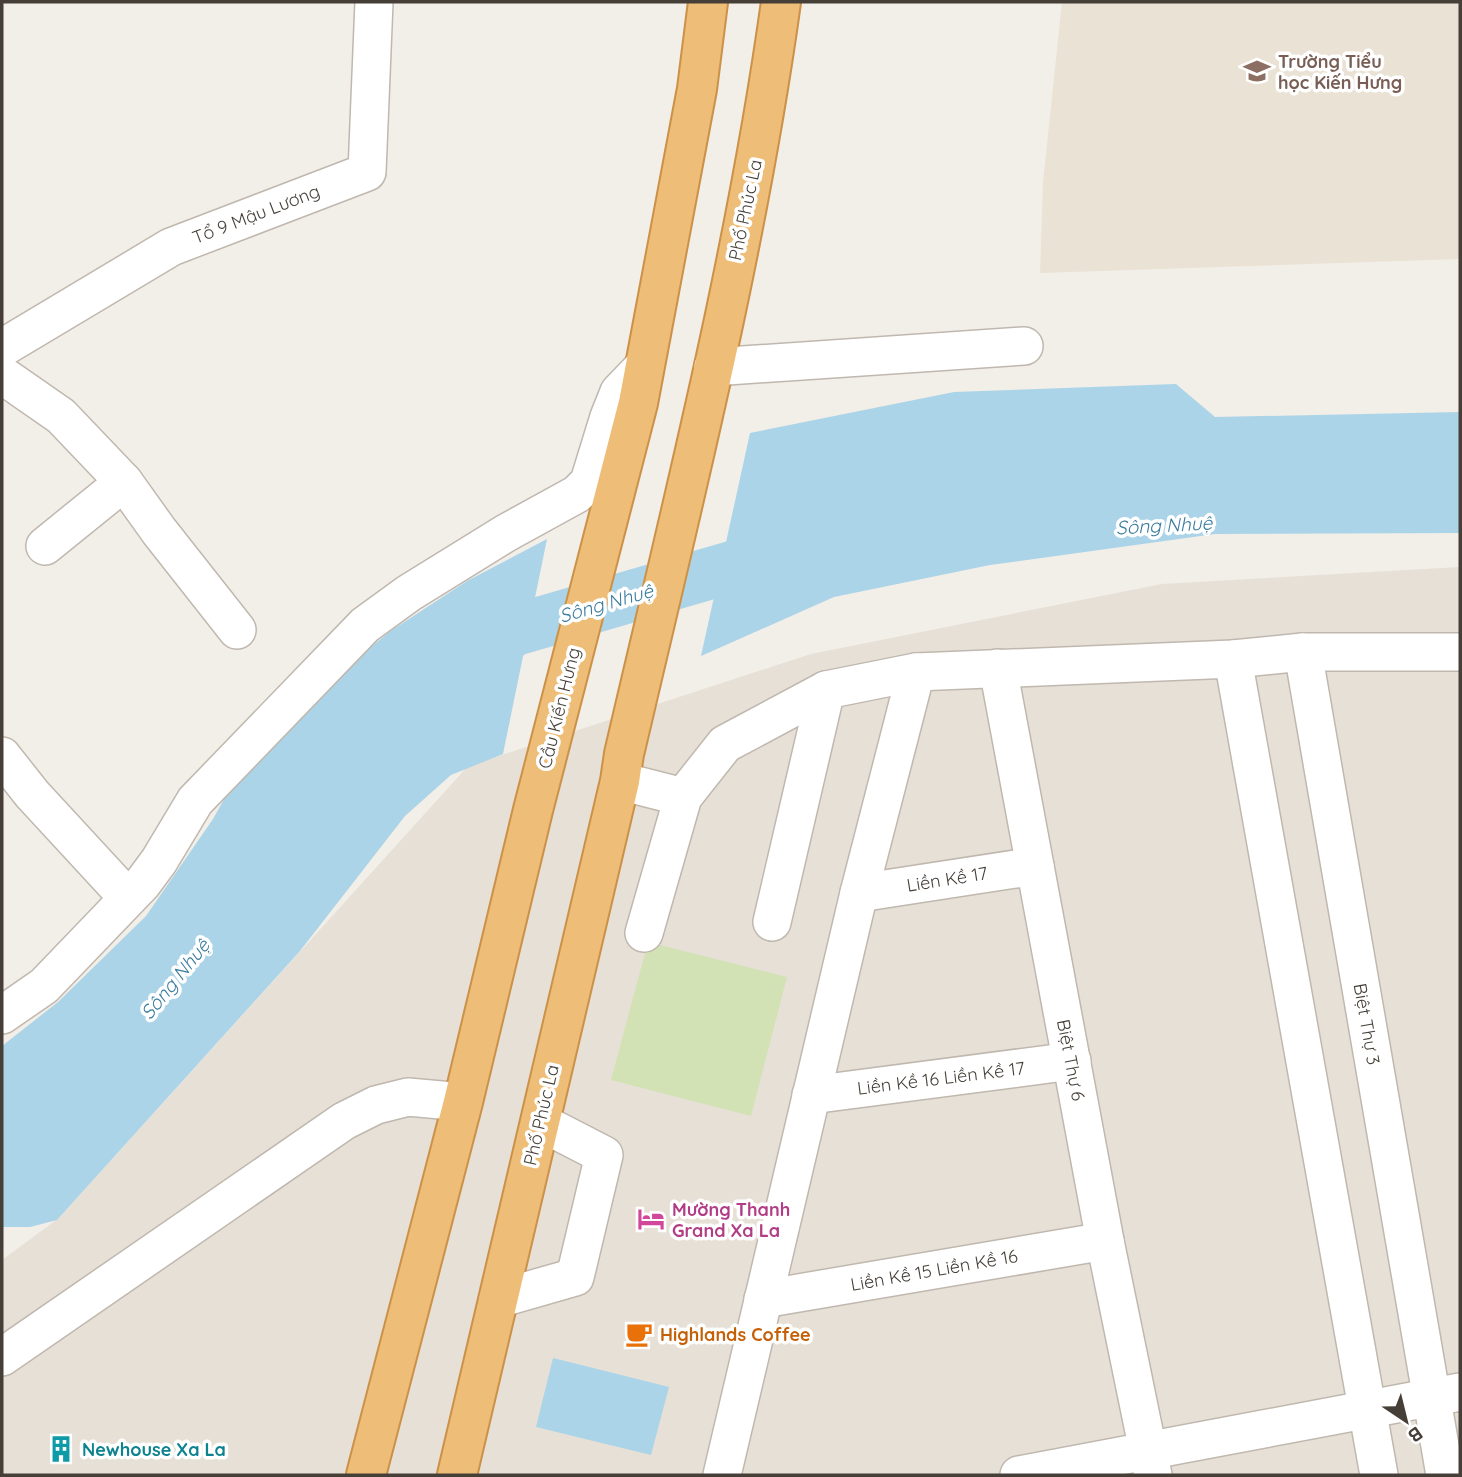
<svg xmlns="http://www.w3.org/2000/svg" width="1462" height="1477" font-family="Quicksand,sans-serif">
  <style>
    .residential { fill: #e6e0d7 }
    .education { fill: #eae2d4 }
    .green { fill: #d2e2b5 }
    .water { fill: #abd4e8 }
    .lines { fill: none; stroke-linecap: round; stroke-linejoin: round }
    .river { stroke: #abd4e8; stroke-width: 52 }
    .minor-casing { stroke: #c0b8af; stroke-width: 40 }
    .highway-casing { stroke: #cc9148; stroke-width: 42 }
    .minor { stroke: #fff; stroke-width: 37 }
    .highway { stroke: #eebd77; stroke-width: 38 }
    .labels { text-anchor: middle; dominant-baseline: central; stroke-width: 7; stroke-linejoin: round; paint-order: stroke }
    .education-label { font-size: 18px; font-weight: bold; fill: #785e54; stroke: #fff; text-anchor: start }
    .street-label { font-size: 18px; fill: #453f38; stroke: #fff }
    .hotel-label { font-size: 18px; font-weight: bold; fill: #b23c85; stroke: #fff; text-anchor: start }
    .food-label { font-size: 18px; font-weight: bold; fill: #c56008; stroke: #fff; text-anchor: start }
    .culture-label { font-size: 18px; font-weight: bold; fill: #0d838f; stroke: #fff; text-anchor: start }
    .water-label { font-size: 19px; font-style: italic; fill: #3a7c9e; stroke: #fff }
  </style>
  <rect width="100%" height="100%" fill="#f2eee8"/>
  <polygon class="residential" points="1460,567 1460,1475 2,1475 2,1260 59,1218 468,766 811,654 1162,584"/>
  <polygon class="education" points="1062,2 1460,2 1460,259 1040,273 1043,183"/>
  <polygon class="green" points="648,942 787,977 751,1116 611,1080"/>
  <g class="water">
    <polygon points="1176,384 1215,417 1460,412 1460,533 1215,534 990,565 834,597 701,656 750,433 954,392"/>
    <polygon points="547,539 503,754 451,775 405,816 300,951 57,1220 30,1227 2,1227 2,1046 58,1002 146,916 213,819 242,767 321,689 389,632 467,581"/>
    <polygon points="553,1358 669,1387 651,1455 536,1427"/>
  </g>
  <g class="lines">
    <polyline class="river" points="467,660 515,630 790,550"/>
    <defs>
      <g id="minor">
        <polyline points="2,348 171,247 367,172 374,2"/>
        <polyline points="713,367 1024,346"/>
        <polyline points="2,375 61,416 124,482 45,546"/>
        <polyline points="124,482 159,531 237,630"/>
        <polyline points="1303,652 1445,1475"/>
        <polyline points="1233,659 1379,1475"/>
        <polyline points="998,668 1105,1241 1153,1475"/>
        <polyline points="2,756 32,794 128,898"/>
        <polyline points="620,781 683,797"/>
        <polyline points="859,893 1035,866"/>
        <polyline points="772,922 826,690"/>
        <polyline points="644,933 683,797 725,744 826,690 916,672"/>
        <polyline points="2,1015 44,986 142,884 159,861 195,801 365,625 409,593 506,533 577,494 589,482 609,417 619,392 645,365"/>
        <polyline points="811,1095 1072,1061"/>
        <polyline points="498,1299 575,1277 604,1155 540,1122"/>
        <polyline points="763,1299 1105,1241"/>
        <polyline points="2,1357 344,1121 376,1105 408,1097 463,1102"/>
        <polyline points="722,1475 859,893 916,672 1233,659 1303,652 1460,652"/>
        <polyline points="1019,1475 1460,1392"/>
      </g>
      <g id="highway">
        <polyline points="366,1475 463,1102 533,810 638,403 697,89 708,2"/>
        <path d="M457,1475L620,781L624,754C682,505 746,255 781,2"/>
      </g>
    </defs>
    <use href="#minor" class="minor-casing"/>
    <use href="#highway" class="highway-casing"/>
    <use href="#minor" class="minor"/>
    <use href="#highway" class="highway"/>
  </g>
  <defs>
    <symbol id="school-bare" viewBox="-9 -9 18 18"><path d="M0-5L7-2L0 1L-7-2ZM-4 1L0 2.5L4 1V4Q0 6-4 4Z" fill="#8d6e63" stroke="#fff" stroke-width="2.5" paint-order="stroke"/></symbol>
    <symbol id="hotel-bare" viewBox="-9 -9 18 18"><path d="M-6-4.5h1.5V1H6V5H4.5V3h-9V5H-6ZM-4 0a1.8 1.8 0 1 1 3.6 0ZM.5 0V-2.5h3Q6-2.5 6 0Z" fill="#d1479c" stroke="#fff" stroke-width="2.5" paint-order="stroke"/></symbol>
    <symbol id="cafe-bare" viewBox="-9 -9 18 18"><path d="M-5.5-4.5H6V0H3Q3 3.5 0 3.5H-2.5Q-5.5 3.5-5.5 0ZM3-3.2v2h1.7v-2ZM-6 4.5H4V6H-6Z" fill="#e8710a" stroke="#fff" stroke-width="2.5" paint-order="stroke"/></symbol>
    <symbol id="building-bare" viewBox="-9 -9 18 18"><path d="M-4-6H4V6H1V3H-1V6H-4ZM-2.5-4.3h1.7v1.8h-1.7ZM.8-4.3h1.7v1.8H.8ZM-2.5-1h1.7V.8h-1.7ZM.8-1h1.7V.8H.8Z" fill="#0f9aa8" stroke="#fff" stroke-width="2.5" paint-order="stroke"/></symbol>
  </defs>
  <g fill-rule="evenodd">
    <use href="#school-bare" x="1238" y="52" width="38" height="38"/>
    <use href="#hotel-bare" x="632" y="1200" width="38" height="38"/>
    <use href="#cafe-bare" x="620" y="1315" width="38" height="38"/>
    <use href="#building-bare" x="42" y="1430" width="38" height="38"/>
  </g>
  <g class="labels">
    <g class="education-label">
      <text x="1278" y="61">Trường Tiểu<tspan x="1278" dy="21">học Kiến Hưng</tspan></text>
    </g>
    <g class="street-label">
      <text transform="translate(745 210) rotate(-78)">Phố Phúc La</text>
      <text transform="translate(256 214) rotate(-21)">Tổ 9 Mậu Lương</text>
      <text transform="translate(559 708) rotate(-76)">Cầu Kiến Hưng</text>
      <text transform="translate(947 879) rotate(-9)">Liền Kề 17</text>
      <text transform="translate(1367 1024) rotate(80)">Biệt Thự 3</text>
      <text transform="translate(1071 1060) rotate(79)">Biệt Thự 6</text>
      <text transform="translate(941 1078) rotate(-7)">Liền Kề 16 Liền Kề 17</text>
      <text transform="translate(541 1115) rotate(-77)">Phố Phúc La</text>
      <text transform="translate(934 1270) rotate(-10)">Liền Kề 15 Liền Kề 16</text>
    </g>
    <g class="hotel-label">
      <text x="672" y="1209">Mường Thanh<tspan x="672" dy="21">Grand Xa La</tspan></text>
    </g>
    <g class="food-label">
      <text x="660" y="1334">Highlands Coffee</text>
    </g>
    <g class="culture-label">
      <text x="82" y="1449">Newhouse Xa La</text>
    </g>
    <g class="water-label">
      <text transform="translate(1164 525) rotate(-3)">Sông Nhuệ</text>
      <text transform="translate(606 603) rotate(-16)">Sông Nhuệ</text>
      <text transform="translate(175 979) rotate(-51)">Sông Nhuệ</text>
    </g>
  </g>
  <rect width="1462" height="1477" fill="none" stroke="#453f38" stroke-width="7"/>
  <g transform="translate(1406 1421) rotate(145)" stroke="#ffffff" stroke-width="5" paint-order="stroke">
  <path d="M0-5L12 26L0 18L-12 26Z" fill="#453f38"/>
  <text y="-10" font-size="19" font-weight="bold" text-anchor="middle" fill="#453f38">B</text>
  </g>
</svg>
